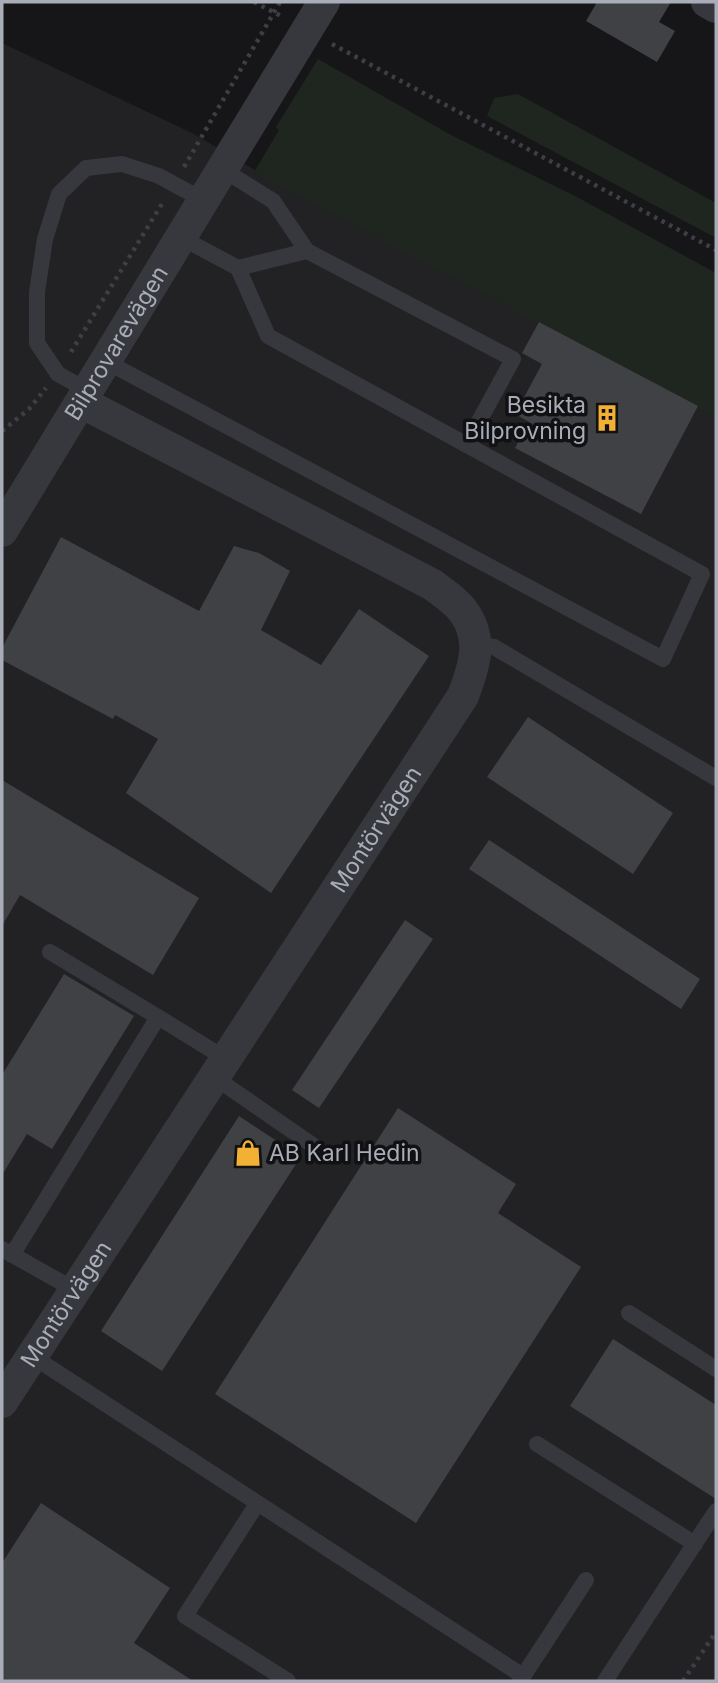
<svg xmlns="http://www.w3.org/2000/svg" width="718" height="1683" font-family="Inter,sans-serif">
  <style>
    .built { fill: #222225 }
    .green { fill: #1e261f }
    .building { fill: #404145 }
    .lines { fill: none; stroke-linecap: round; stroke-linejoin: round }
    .path { stroke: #3d3f44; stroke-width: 4.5; stroke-dasharray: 3.5 5; stroke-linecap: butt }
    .service { stroke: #37383d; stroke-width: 16 }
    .minor { stroke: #37383d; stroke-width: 32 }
    .labels { text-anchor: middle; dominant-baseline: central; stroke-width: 7; stroke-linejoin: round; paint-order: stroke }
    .street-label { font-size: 23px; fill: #a8adb8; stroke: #111113 }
    .poi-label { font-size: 23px; fill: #a8adb8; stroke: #111113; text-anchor: end }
  </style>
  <rect width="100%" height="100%" fill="#161618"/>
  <polygon class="built" points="2,43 192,133 255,170 716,417 716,1681 2,1681"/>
  <g class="green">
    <polygon points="318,59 451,135 577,197 716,273 716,418 254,172 279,130 276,127"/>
    <polygon points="518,94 716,203 716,238 487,116 494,98"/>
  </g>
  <g class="building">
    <polygon points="597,2 671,2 659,22 675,31 657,62 586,21"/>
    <polygon points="539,322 698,406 641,514 515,448 529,422 515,414 542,364 522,353"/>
    <polygon points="61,537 199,611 234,546 259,553 290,571 261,630 321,665 359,609 429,656 271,893 126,793 158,739 115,715 113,719 2,660 2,648"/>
    <polygon points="528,717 673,813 633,874 487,777"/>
    <polygon points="2,780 199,898 153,975 20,895 2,926"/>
    <polygon points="489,840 700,979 681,1009 469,869"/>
    <polygon points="405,920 433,939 319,1108 292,1090"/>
    <polygon points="64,974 134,1016 52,1149 27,1134 2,1175 2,1075"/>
    <polygon points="398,1108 516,1184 498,1213 581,1267 416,1523 215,1394"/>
    <polygon points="239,1116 286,1147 283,1152 298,1161 162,1371 101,1331"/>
    <polygon points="613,1339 716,1405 716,1499 570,1406"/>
    <polygon points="41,1503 170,1588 134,1643 193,1681 2,1681 2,1563"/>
  </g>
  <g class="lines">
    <g class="path">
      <polyline points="254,2 281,16"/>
      <polyline points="332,44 716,250"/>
      <polyline points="184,167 280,2"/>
      <polyline points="71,352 163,202"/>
      <polyline points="2,431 29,409 46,388"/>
      <polyline points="683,1681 716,1632"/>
    </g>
    <g class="service">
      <polyline points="222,169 273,201 307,251 513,359 466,445"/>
      <polyline points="238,268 307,251"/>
      <polyline points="105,361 663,659 702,574 268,336 238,268 180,237"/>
      <polyline points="87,390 58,374 37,343 37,292 45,239 59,194 86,168 122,164 159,176 203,200"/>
      <polyline points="475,644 494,647 716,778"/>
      <polyline points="50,952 158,1017"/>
      <polyline points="214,1077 327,1155"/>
      <polyline points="2,1249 75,1290"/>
      <polyline points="12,1255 158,1017 226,1059"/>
      <polyline points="629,1313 716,1369"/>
      <polyline points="32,1356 523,1676"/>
      <polyline points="537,1444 695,1544"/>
      <polyline points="257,1504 185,1616 288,1681"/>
      <polyline points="520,1681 586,1580"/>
      <polyline points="605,1681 716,1511"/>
    </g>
    <g class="minor">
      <polyline points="707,2 716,7"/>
      <path id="s1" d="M2,531L324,2"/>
      <path id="s2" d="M2,1402L463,696C474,667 484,639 463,611C456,601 443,593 433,585L81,402"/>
    </g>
  </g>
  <defs>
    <symbol id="building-bare" viewBox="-9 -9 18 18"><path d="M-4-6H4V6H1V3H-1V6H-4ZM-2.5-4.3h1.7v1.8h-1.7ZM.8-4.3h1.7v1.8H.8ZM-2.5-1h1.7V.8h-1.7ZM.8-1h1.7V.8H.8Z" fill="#f2b134" stroke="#111113" stroke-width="2.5" paint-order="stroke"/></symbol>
    <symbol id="shop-bare" viewBox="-9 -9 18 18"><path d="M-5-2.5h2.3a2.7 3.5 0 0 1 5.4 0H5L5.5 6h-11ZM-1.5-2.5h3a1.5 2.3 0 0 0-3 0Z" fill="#f2b134" stroke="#111113" stroke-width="2.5" paint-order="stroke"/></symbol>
  </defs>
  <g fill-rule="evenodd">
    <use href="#building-bare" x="588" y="399" width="38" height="38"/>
    <use href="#shop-bare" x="229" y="1134" width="38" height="38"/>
  </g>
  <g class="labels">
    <g class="street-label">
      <text stroke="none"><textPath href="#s1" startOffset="220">Bilprovarevägen</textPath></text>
      <text stroke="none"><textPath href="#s2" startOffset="684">Montörvägen</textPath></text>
      <text stroke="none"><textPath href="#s2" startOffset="117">Montörvägen</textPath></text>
    </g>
    <g class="poi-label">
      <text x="586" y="405">Besikta<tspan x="586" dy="26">Bilprovning</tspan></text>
      <text x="269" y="1153" text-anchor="start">AB Karl Hedin</text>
    </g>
  </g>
  <rect width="718" height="1683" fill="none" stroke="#a8adb8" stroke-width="7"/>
</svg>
